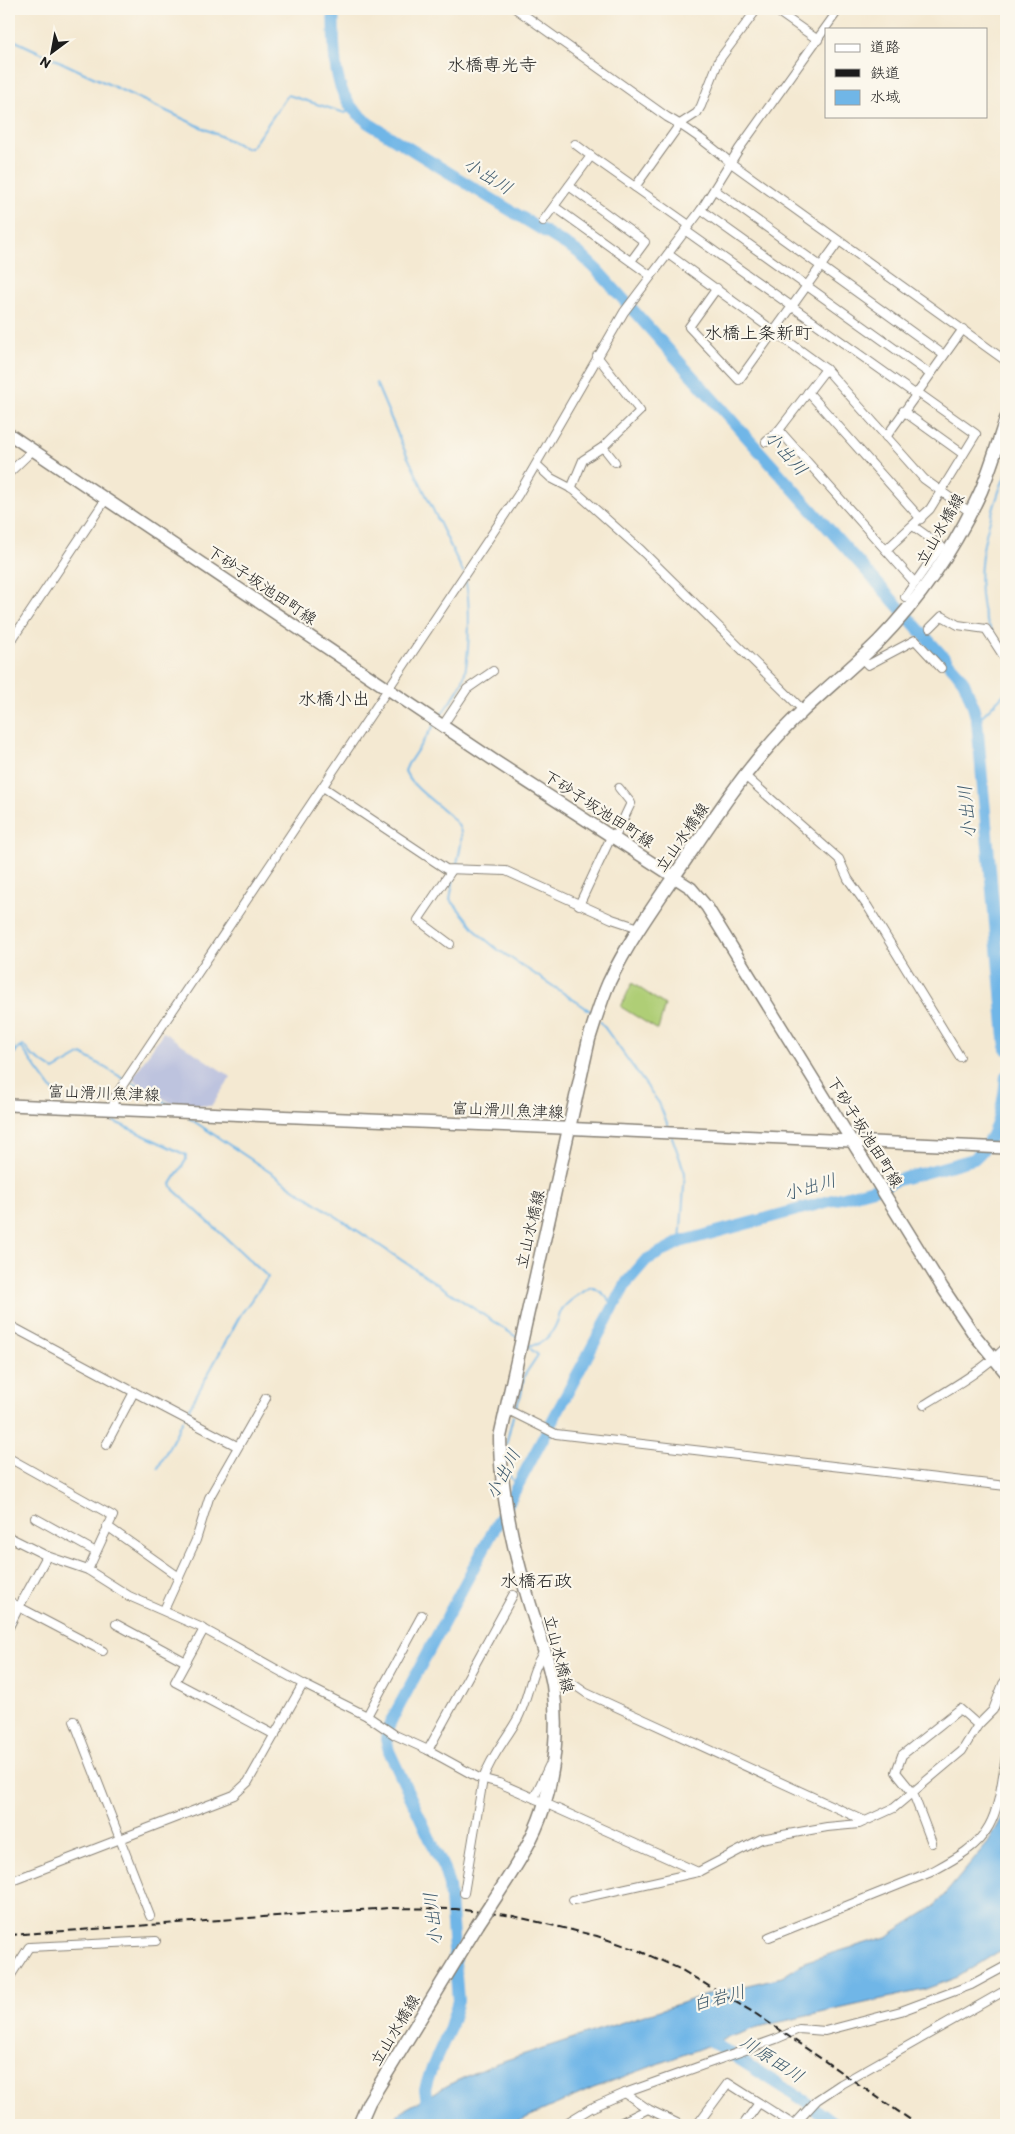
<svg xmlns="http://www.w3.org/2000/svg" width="1015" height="2134" font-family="Itim,'Klee One',sans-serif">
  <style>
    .industrial { fill: #bdc3de }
    .green { fill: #afce76; stroke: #667549 }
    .water { fill: #70b6e7; stroke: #466982 }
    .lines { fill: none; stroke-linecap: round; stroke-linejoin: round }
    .stream { stroke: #70b6e7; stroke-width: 2 }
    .river { stroke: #70b6e7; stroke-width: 12 }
    .street-casing { stroke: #888277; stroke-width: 10 }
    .secondary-casing { stroke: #888277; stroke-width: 14 }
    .primary-casing { stroke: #888277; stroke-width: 15 }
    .street { stroke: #fff; stroke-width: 8 }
    .secondary { stroke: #fff; stroke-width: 11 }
    .primary { stroke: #fff; stroke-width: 12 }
    .rail { stroke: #1c1c1c; stroke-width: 2; stroke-dasharray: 8 4; stroke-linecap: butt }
    .primary-bridge-casing { stroke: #888277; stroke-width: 15; stroke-linecap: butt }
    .primary-bridge { stroke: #fff; stroke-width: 12 }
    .labels { text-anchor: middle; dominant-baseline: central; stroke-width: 4.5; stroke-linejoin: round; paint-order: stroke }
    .street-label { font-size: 16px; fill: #1c1c1c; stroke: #fbf7ec }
    .neighbourhood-label { font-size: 18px; fill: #1c1c1c; stroke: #fbf7ec }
    .water-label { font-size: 18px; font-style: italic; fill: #3e5a6d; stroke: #fbf7ec }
  </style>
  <rect width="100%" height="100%" fill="#fbf7ec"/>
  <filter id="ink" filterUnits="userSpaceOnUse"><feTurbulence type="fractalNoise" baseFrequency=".02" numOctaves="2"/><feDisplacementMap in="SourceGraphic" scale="10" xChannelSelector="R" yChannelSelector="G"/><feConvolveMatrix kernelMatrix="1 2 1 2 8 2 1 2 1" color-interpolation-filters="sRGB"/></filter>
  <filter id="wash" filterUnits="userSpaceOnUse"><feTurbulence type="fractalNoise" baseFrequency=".0096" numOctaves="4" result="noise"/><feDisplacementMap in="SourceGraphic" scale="20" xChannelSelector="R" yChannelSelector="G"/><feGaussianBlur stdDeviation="1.12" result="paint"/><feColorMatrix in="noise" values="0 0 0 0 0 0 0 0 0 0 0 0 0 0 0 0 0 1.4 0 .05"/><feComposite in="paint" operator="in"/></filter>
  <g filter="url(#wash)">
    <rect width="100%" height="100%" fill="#f4e9d2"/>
    <polygon class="industrial" points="163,1032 231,1077 211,1106 171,1103 132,1079"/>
    <polygon class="green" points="632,983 665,1005 658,1030 621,1007"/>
    <polygon class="water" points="1006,1811 1006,1947 958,1977 923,1990 758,2027 596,2087 510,2125 389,2125 400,2112 454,2082 494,2064 709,1994 782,1977 807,1961 886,1937 935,1906 988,1843"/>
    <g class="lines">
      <g class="stream">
        <polyline points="9,38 246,148 251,148 288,95 345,113 353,109"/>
        <polyline points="376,383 404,449 463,572"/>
        <path d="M1006,475C1000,486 998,495 994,507C983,540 976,574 983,609C986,625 997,639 1006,652"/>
        <path d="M438,719C446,707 456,695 462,683C470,662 471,601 465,579"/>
        <polyline points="977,721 1006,692"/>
        <path d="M434,725L408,764L405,771C415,795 459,814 461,833C463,844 458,857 456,868"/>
        <polyline points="455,872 450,899 480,935 497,949 592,1012"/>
        <polyline points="600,1021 659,1103 669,1128"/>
        <polyline points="9,1032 15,1053 17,1049 24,1046 31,1055 54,1070 82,1054 124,1079"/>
        <polyline points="21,1047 62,1103"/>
        <polyline points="128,1080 173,1107"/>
        <polyline points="68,1111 70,1114 100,1115 186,1155 186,1160 171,1184 174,1190 268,1277 241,1314 185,1416"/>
        <polyline points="189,1118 518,1338"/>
        <polyline points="672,1137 685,1173 680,1242"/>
        <path d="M525,1344C540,1349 552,1335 557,1322C559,1318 560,1311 563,1308C570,1299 582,1293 591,1287C603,1292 607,1296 613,1308"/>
        <polyline points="514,1411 521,1395 524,1376 538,1355 527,1346"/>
        <polyline points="506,1445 513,1416"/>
        <polyline points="158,1468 183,1420"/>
        <polyline points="508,1473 516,1486"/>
      </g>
      <g class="river">
        <path d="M333,9C335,41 330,84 354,110C358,114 364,118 368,123L578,252L598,271L956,671L964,682L972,703L977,721L1006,1049"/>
        <polyline points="701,2035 805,2101 836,2125"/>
        <path d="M429,2115L425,2089L431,2070L449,2030L458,2001L449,1886L444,1869L389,1751L386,1739L390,1723L613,1308L627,1282L646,1260L680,1242L877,1188L898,1180L974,1159C997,1139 1004,1104 1006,1076"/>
      </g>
    </g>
  </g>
  <g filter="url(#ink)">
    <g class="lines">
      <defs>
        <g id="street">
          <path d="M516,9L667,117C691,130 711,146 731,163L1006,361"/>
          <polyline points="774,9 818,40"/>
          <polyline points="591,156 635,187 680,124 697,113 701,106 719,60 757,9"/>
          <polyline points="569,186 645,242 631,261"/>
          <polyline points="635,187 689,225"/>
          <polyline points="715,190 944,355"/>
          <polyline points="555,207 651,276"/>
          <polyline points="701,210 930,374"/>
          <polyline points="543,221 591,156 575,144"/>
          <polyline points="686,231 915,394"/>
          <polyline points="668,254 826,369 924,479 970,512"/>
          <polyline points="717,288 689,327 739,380 839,241"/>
          <polyline points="597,356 640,411 603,447"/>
          <polyline points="808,392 921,519"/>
          <polyline points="903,411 963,454"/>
          <polyline points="779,430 915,583"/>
          <polyline points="886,437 963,329"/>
          <polyline points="766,442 779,430 826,369"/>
          <polyline points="537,465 551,478 574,490 641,550 803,710"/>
          <polyline points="9,473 33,450"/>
          <polyline points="571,489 583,460 603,447 615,462"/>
          <polyline points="886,550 930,509 976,434 917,392"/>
          <polyline points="905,597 941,546 913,526"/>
          <polyline points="930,628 942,616 958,625 986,629 1006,660"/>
          <polyline points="9,644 106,499"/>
          <polyline points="861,658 868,665 915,640 941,668"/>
          <polyline points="443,725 467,689 493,671"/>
          <polyline points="745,776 839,859 848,879 868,907 960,1057"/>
          <polyline points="323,787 446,869 506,871 612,919 639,928"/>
          <polyline points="614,839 631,803 619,788"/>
          <polyline points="579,905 611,837"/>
          <polyline points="450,944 418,920 452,870"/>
          <polyline points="113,1110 114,1098 518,495 624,312 701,210 739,149 839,9"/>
          <polyline points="9,1325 134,1392 106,1445"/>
          <polyline points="134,1392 237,1446"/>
          <path d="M924,1405C953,1387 982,1371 1006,1347"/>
          <polyline points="506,1409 556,1434 1006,1486"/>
          <polyline points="9,1458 113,1516 88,1570"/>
          <polyline points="35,1518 96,1552"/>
          <polyline points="107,1526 179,1577"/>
          <polyline points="9,1537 47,1556 88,1570 129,1596 200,1627 303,1684 367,1716 395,1735 428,1750 477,1777 499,1783 538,1800"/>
          <polyline points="47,1556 19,1607 103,1651"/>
          <polyline points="9,1601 19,1607 9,1627"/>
          <polyline points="164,1610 196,1540 209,1498 266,1398"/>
          <polyline points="116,1624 186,1662"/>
          <polyline points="204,1629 175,1682 275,1735"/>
          <polyline points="550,1668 586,1693 865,1821"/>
          <polyline points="367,1716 422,1615"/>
          <polyline points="74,1721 150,1916"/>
          <polyline points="428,1750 513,1595"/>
          <polyline points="534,1798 549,1766"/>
          <polyline points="549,1805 698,1872 761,1839 827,1827 859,1824 894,1808 962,1751 978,1725 993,1710 1003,1684 1006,1680"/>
          <polyline points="932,1843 913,1793 896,1772 902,1755 960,1709 978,1725"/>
          <polyline points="9,1882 234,1795 248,1782 303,1684"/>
          <path d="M464,1893L483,1779C492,1754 506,1740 518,1718C529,1697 530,1672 543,1653"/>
          <polyline points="573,1900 698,1872"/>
          <path d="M769,1937L931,1872C953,1860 977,1848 989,1826C1000,1806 1002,1779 1006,1757"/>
          <polyline points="9,1978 29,1947 156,1941"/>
          <polyline points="625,2093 648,2109 681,2125"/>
          <polyline points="9,2118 14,2125"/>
          <polyline points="563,2125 591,2108 625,2093 776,2039 799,2029 825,2031 901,2011 971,1985 1006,1966"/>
          <polyline points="616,2125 648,2109"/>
          <polyline points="697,2125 728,2083 794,2125 817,2100 841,2084 1006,1990"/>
          <polyline points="743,2125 759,2103"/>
        </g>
        <g id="secondary">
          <polyline points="9,434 495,761 691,888 707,907 942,1287 973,1333 1006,1373"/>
          <path d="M9,1105C341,1120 674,1131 1006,1148"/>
        </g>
        <g id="primary">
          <path d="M490,1906C510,1875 532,1844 543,1809C555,1771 559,1726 553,1685C548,1657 536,1626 528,1598C513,1548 500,1489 500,1437L589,1039C595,1020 601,1000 609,982C630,938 659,899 686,859C712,821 738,781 769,746C802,707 843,677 879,641C921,598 956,545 981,491C991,467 998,443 1006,419"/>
          <polyline points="359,2125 369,2102 478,1924"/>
        </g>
      </defs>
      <use href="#street" class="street-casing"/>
      <use href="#secondary" class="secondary-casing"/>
      <use href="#primary" class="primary-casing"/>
      <use href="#street" class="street"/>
      <use href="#secondary" class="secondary"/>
      <use href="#primary" class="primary"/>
      <polyline class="rail" points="9,1935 389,1908 456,1909 513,1916 597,1936 637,1950 680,1969 756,2014 918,2125"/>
      <defs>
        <polyline id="primary-bridge" points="478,1924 490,1906"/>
      </defs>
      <use href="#primary-bridge" class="primary-bridge-casing"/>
      <use href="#primary-bridge" class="primary-bridge"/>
    </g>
  </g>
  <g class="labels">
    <g class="street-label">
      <text transform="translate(940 529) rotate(-60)">立山水橋線</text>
      <text transform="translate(262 585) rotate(34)">下砂子坂池田町線</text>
      <text transform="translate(599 809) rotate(33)">下砂子坂池田町線</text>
      <text transform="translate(682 837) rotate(-55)">立山水橋線</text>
      <text transform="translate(104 1093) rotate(2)">富山滑川魚津線</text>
      <text transform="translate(508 1110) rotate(2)">富山滑川魚津線</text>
      <text transform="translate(865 1132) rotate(58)">下砂子坂池田町線</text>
      <text transform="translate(530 1229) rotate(-77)">立山水橋線</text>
      <text transform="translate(559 1654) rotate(76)">立山水橋線</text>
      <text transform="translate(395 2030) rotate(-59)">立山水橋線</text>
    </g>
    <g class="neighbourhood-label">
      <text x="492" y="65">水橋専光寺</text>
      <text x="758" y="333">水橋上条新町</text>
      <text x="334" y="699">水橋小出</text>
      <text x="536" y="1581">水橋石政</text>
    </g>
    <g class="water-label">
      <text transform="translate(488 176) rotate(32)">小出川</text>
      <text transform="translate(786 453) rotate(48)">小出川</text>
      <text transform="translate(967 812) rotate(-95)">小出川</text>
      <text transform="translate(810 1187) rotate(-16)">小出川</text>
      <text transform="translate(503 1474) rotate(-62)">小出川</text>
      <text transform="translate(433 1919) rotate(-96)">小出川</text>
      <text transform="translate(719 1998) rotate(-15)">白岩川</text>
      <text transform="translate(772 2059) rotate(33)">川原田川</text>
    </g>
  </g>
  <rect width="1015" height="2134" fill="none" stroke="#fbf7ec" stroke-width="30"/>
  <rect x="825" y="28" width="162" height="90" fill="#fbf7ec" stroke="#a29f99"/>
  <rect x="835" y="44" width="25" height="8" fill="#ffffff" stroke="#a29f99"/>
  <text x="870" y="52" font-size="15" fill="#1c1c1c">道路</text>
  <rect x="835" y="69" width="25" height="8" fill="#1c1c1c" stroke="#a29f99"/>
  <text x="870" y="78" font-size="15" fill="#1c1c1c">鉄道</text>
  <rect x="835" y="90" width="25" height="15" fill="#70b6e7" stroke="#a29f99"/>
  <text x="870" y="102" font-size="15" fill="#1c1c1c">水域</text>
  <g transform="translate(52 52) rotate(212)" stroke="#fbf7ec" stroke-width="4" paint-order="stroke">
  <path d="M0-4L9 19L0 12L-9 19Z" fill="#1c1c1c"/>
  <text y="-8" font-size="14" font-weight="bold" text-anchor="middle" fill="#1c1c1c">N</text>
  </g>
</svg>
